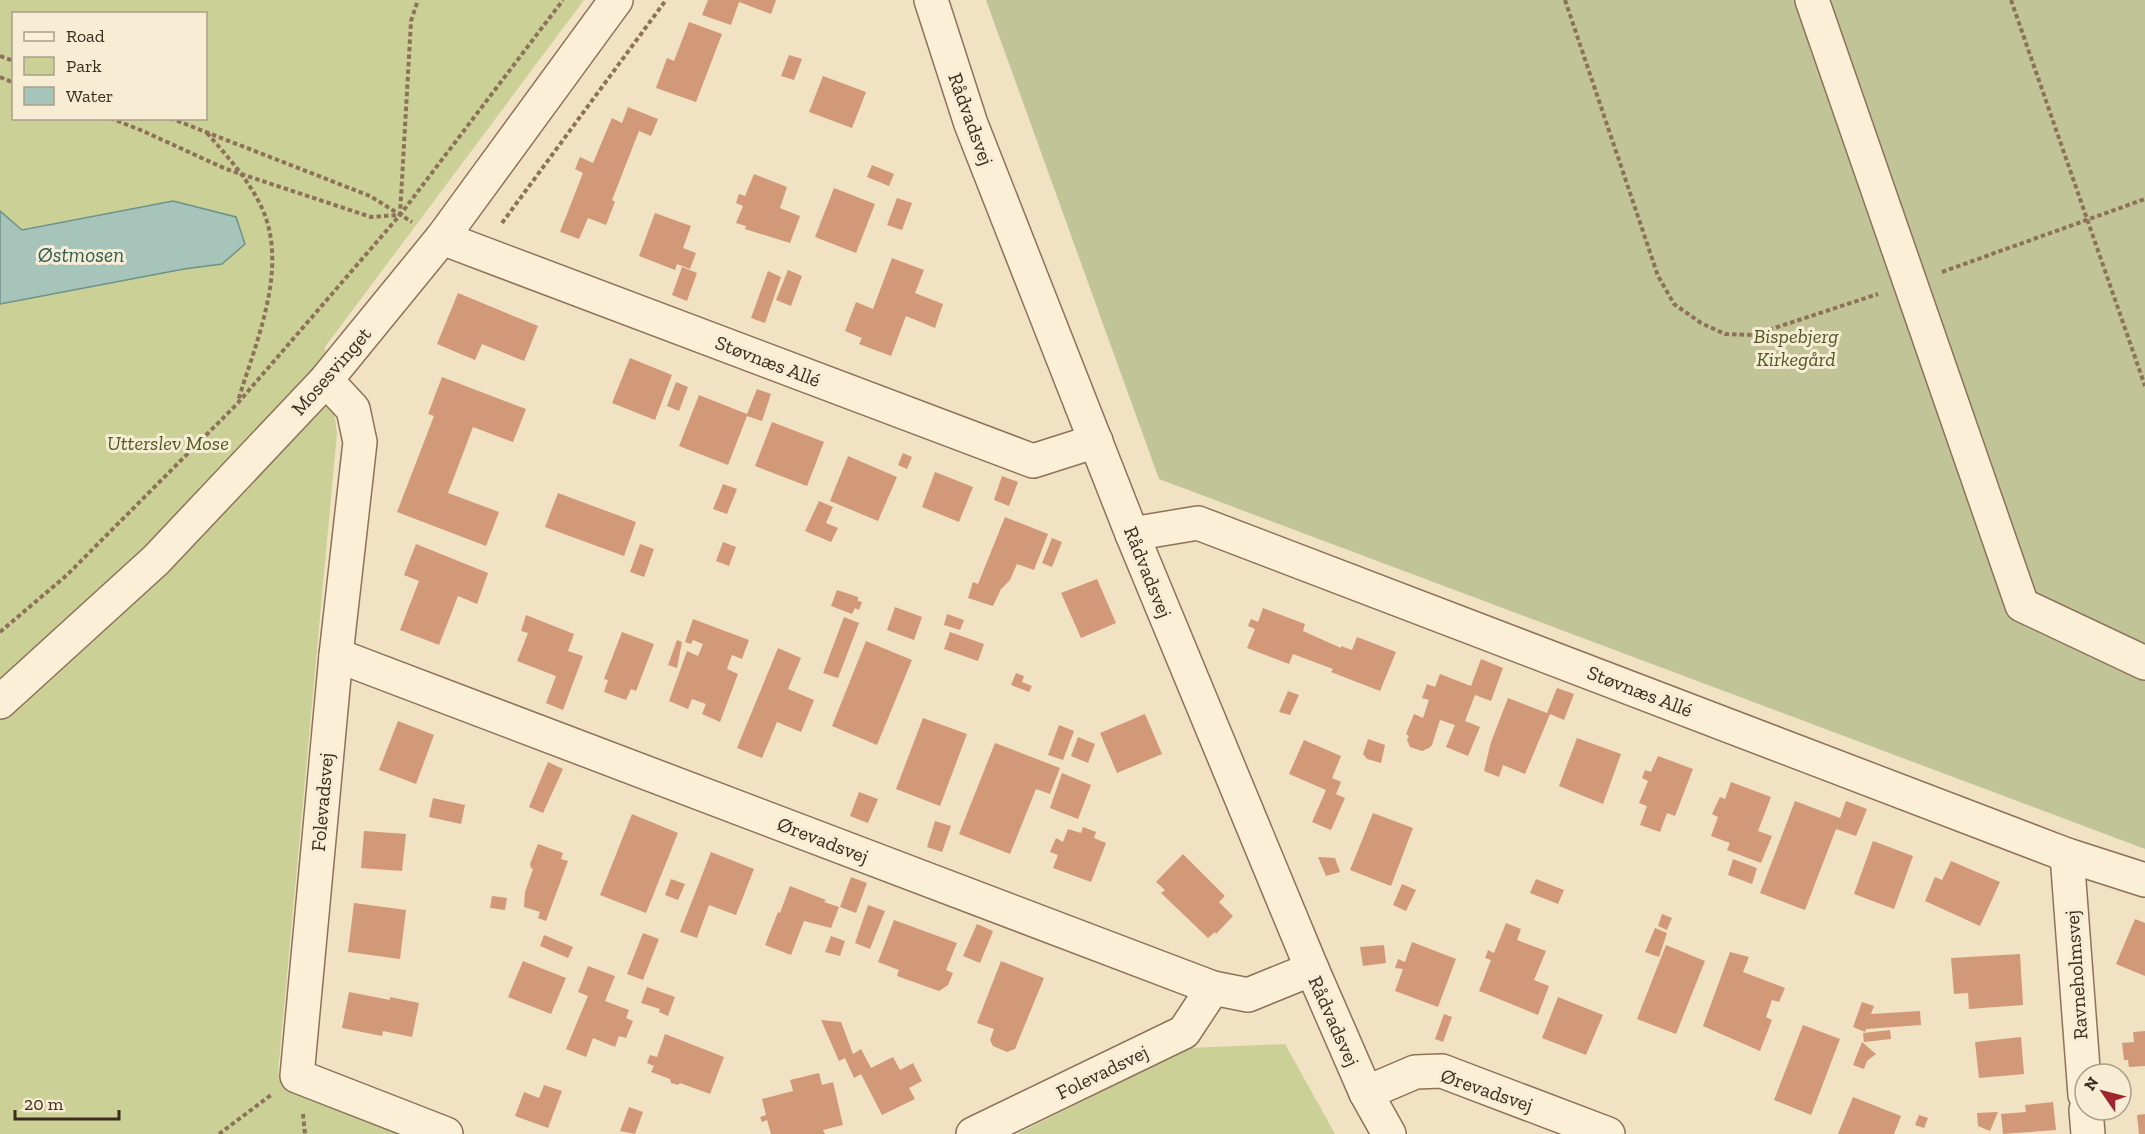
<svg xmlns="http://www.w3.org/2000/svg" width="2145" height="1134" font-family="'Zilla Slab',serif">
  <style>
    .green { fill: #cbd097; fill-rule: evenodd }
    .cemetery { fill: #c1c497 }
    .water { fill: #a6c4ba; stroke: #6c9388; stroke-width: 1.5 }
    .building { fill: #d19978 }
    .lines { fill: none; stroke-linecap: round; stroke-linejoin: round }
    .minor-casing { stroke: #8d7259; stroke-width: 36 }
    .path { stroke: #8d7259; stroke-width: 4; stroke-dasharray: 4.5 3; stroke-linecap: butt }
    .minor { stroke: #fbefd8; stroke-width: 33 }
    .labels { text-anchor: middle; dominant-baseline: central; stroke-width: 6; stroke-linejoin: round; paint-order: stroke }
    .street-label { font-size: 20px; fill: #3c2b1e; stroke: #f7ecd4 }
    .park-label { font-size: 20px; font-style: italic; fill: #4e5924; stroke: #f7ecd4 }
    .water-label { font-size: 21px; font-style: italic; fill: #2d5c57; stroke: #f7ecd4 }
  </style>
  <rect width="100%" height="100%" fill="#f1e2c4"/>
  <g class="green">
    <path d="M0,0H584L325,347L337,433L278,1073L427,1134H0ZM14,14H206V118H14Z"/>
    <polygon points="1285,1044 1335,1134 1017,1134 1189,1048"/>
  </g>
  <polygon class="cemetery" points="986,0 2145,0 2145,849 1159,479"/>
  <polygon class="water" points="173,201 236,217 245,244 222,264 184,269 0,304 0,211 22,230"/>
  <g class="building">
    <polygon points="708,0 776,0 771,14 739,2 731,25 702,15"/>
    <polygon points="689,22 722,34 696,102 656,88 667,58 674,61"/>
    <polygon points="789,55 802,59 794,80 781,76"/>
    <polygon points="823,76 866,92 852,128 809,112"/>
    <polygon points="628,107 658,119 651,136 639,131 612,200 615,202 606,225 588,218 579,239 560,232 583,173 575,169 580,157 593,163 612,118 622,123"/>
    <polygon points="872,165 894,174 889,186 867,177"/>
    <polygon points="754,174 787,187 780,208 800,216 790,243 745,229 746,226 736,223 743,206 736,203 739,194 745,196"/>
    <polygon points="834,188 875,204 856,253 815,237"/>
    <polygon points="897,198 912,203 902,230 887,225"/>
    <polygon points="655,213 691,226 683,248 696,253 690,269 677,264 675,270 639,256"/>
    <polygon points="892,258 924,270 915,293 943,304 935,328 906,316 891,356 859,344 862,338 845,331 856,302 873,309"/>
    <polygon points="682,267 697,273 687,301 672,295"/>
    <polygon points="788,270 802,276 791,306 776,300"/>
    <polygon points="768,271 781,277 765,323 751,318"/>
    <polygon points="458,293 538,326 524,361 482,344 475,360 437,344"/>
    <polygon points="630,358 672,375 655,420 612,403"/>
    <polygon points="442,377 526,409 513,442 473,427 448,493 499,512 486,546 397,512 434,416 428,414"/>
    <polygon points="676,382 688,387 679,411 667,406"/>
    <polygon points="757,389 771,394 762,421 747,416 728,465 679,446 699,395 747,414"/>
    <polygon points="772,422 824,442 807,486 755,466"/>
    <polygon points="903,453 912,457 907,469 898,465"/>
    <polygon points="848,456 897,477 878,521 830,501"/>
    <polygon points="935,472 973,487 959,522 922,507"/>
    <polygon points="1002,476 1018,482 1009,506 994,500"/>
    <polygon points="723,484 737,489 727,514 713,509"/>
    <polygon points="558,493 636,522 624,556 545,527"/>
    <polygon points="819,501 833,507 826,523 838,528 831,542 805,531"/>
    <polygon points="1005,517 1048,534 1034,570 1017,564 1010,580 1001,589 993,606 968,598 973,582 978,584"/>
    <polygon points="1052,538 1062,542 1052,567 1042,563"/>
    <polygon points="723,542 736,547 729,566 716,561"/>
    <polygon points="416,544 488,573 477,604 458,596 439,645 400,630 419,581 404,575"/>
    <polygon points="640,544 654,549 644,577 630,572"/>
    <polygon points="1097,579 1116,623 1081,638 1061,593"/>
    <polygon points="837,590 858,597 858,601 862,602 859,610 855,608 852,614 831,606"/>
    <polygon points="895,607 922,617 914,640 887,630"/>
    <polygon points="1263,608 1305,624 1303,631 1341,648 1341,646 1352,650 1357,637 1396,652 1380,691 1331,672 1333,669 1293,654 1289,664 1247,648 1255,629 1248,626 1251,619 1258,622"/>
    <polygon points="947,614 964,620 960,630 944,625"/>
    <polygon points="526,615 574,634 568,651 583,656 563,710 546,703 556,676 517,661 528,633 521,631"/>
    <polygon points="844,617 859,623 838,678 823,673"/>
    <polygon points="693,619 749,640 742,659 732,655 727,669 738,674 720,722 702,714 706,704 692,699 688,709 669,701 687,651 698,656 703,644 693,640 691,644 685,642"/>
    <polygon points="622,632 654,644 636,691 631,689 626,700 604,692 608,680 604,679"/>
    <polygon points="950,632 984,644 978,661 944,649"/>
    <polygon points="677,640 682,642 677,668 668,665"/>
    <polygon points="866,641 912,660 877,745 832,726"/>
    <polygon points="778,648 801,658 788,689 814,700 801,732 777,722 762,758 737,748"/>
    <polygon points="1481,659 1503,668 1491,701 1475,695 1465,721 1480,727 1468,756 1446,747 1455,725 1440,720 1432,745 1429,748 1422,751 1410,747 1407,740 1409,736 1406,734 1414,714 1423,718 1429,700 1422,698 1427,684 1435,687 1440,674 1471,686"/>
    <polygon points="1016,673 1024,676 1022,682 1032,686 1029,692 1011,685"/>
    <polygon points="1557,688 1574,694 1564,720 1550,714 1525,774 1503,765 1499,777 1484,771 1491,742 1508,698 1547,713"/>
    <polygon points="1288,691 1299,695 1290,715 1279,712"/>
    <polygon points="1145,714 1162,754 1117,773 1100,733"/>
    <polygon points="923,718 967,734 940,806 896,789"/>
    <polygon points="398,721 434,735 416,784 379,770"/>
    <polygon points="1059,725 1074,731 1063,760 1048,755"/>
    <polygon points="1078,737 1095,744 1088,763 1071,756"/>
    <polygon points="1577,738 1621,754 1603,804 1559,786"/>
    <polygon points="1368,739 1385,745 1381,763 1367,759 1363,754"/>
    <polygon points="1304,740 1341,756 1332,778 1341,782 1336,794 1345,798 1331,830 1312,822 1326,790 1289,774"/>
    <polygon points="995,743 1060,768 1050,794 1036,789 1010,854 959,834"/>
    <polygon points="1658,756 1693,769 1675,816 1667,813 1660,832 1640,825 1647,806 1639,803 1648,781 1642,778 1645,770 1651,772"/>
    <polygon points="548,762 563,769 543,813 529,807"/>
    <polygon points="1062,773 1091,785 1078,819 1050,808"/>
    <polygon points="1731,782 1771,797 1758,831 1772,836 1761,863 1727,850 1730,843 1711,836 1718,817 1712,814 1720,797 1725,799"/>
    <polygon points="859,792 878,799 868,823 850,816"/>
    <polygon points="433,798 465,805 461,824 429,817"/>
    <polygon points="1795,801 1840,818 1846,801 1867,809 1856,836 1836,829 1805,910 1760,893"/>
    <polygon points="1373,813 1413,828 1391,886 1350,870"/>
    <polygon points="632,814 678,833 646,913 600,895"/>
    <polygon points="935,821 951,826 942,852 927,847"/>
    <polygon points="1083,827 1096,832 1094,838 1106,843 1091,882 1053,868 1058,855 1050,852 1056,838 1063,842 1068,829 1081,833"/>
    <polygon points="364,831 406,834 402,871 361,868"/>
    <polygon points="1873,841 1913,856 1894,909 1854,894"/>
    <polygon points="538,844 563,853 561,859 568,861 546,921 538,918 540,912 524,907 525,892 533,869 531,868 530,864"/>
    <polygon points="711,852 754,869 736,915 709,905 697,938 680,932"/>
    <polygon points="1183,854 1225,896 1219,902 1233,916 1216,934 1215,932 1208,938 1161,893 1165,890 1156,882"/>
    <polygon points="1318,857 1335,858 1340,872 1326,876"/>
    <polygon points="1733,859 1757,868 1752,884 1728,875"/>
    <polygon points="1951,861 2000,882 1980,926 1925,901 1935,877 1942,880"/>
    <polygon points="851,877 867,883 856,913 840,907"/>
    <polygon points="671,879 685,884 678,900 665,895"/>
    <polygon points="1536,879 1564,890 1558,904 1530,893"/>
    <polygon points="1402,884 1416,890 1406,911 1393,905"/>
    <polygon points="790,886 826,900 824,902 839,907 831,928 804,921 791,955 765,945 778,912 780,913"/>
    <polygon points="492,896 507,898 505,910 490,908"/>
    <polygon points="354,903 406,910 400,959 348,952"/>
    <polygon points="868,905 885,911 870,949 855,943"/>
    <polygon points="1662,914 1672,918 1667,930 1658,926"/>
    <polygon points="2135,919 2145,923 2145,976 2116,964"/>
    <polygon points="894,920 957,943 946,970 953,973 948,985 939,991 897,976 899,970 878,962"/>
    <polygon points="1506,923 1521,929 1517,940 1546,951 1534,980 1549,986 1538,1015 1479,991 1491,960 1485,958 1488,950 1494,953"/>
    <polygon points="977,924 993,931 980,963 963,956"/>
    <polygon points="1655,928 1667,933 1659,957 1645,952"/>
    <polygon points="643,933 659,939 643,980 627,974"/>
    <polygon points="544,935 573,947 568,958 540,946"/>
    <polygon points="831,936 845,941 840,956 825,952"/>
    <polygon points="1412,942 1456,959 1438,1007 1395,991 1403,969 1395,968 1398,959 1405,962"/>
    <polygon points="1384,945 1386,963 1363,966 1360,947"/>
    <polygon points="1666,945 1705,961 1676,1034 1637,1019"/>
    <polygon points="1730,952 1749,957 1743,972 1785,988 1779,1002 1772,1000 1766,1017 1772,1020 1760,1051 1703,1026"/>
    <polygon points="2020,954 2023,1005 1969,1009 1968,993 1954,994 1951,958"/>
    <polygon points="523,961 566,978 551,1014 508,997"/>
    <polygon points="1001,961 1044,978 1015,1049 1007,1052 993,1046 990,1040 994,1029 977,1023"/>
    <polygon points="588,966 615,976 605,1001 629,1010 626,1018 633,1021 626,1038 619,1036 615,1047 593,1038 586,1057 566,1049 588,996 578,992"/>
    <polygon points="647,987 675,997 668,1016 659,1012 660,1009 641,1003"/>
    <polygon points="349,992 390,1000 390,997 419,1003 412,1037 383,1031 382,1036 342,1028"/>
    <polygon points="1558,997 1603,1015 1586,1055 1542,1038"/>
    <polygon points="1862,1002 1874,1006 1871,1014 1920,1011 1921,1025 1866,1029 1865,1032 1853,1027"/>
    <polygon points="1444,1014 1452,1017 1443,1042 1435,1039"/>
    <polygon points="821,1020 841,1022 853,1054 861,1049 871,1068 893,1057 900,1070 913,1063 922,1081 909,1088 915,1099 882,1115 861,1074 854,1078 845,1058 839,1061"/>
    <polygon points="1803,1025 1840,1039 1811,1115 1774,1100"/>
    <polygon points="1890,1030 1891,1039 1864,1042 1863,1033"/>
    <polygon points="2145,1031 2145,1066 2129,1067 2128,1060 2124,1060 2122,1043 2134,1042 2133,1032"/>
    <polygon points="665,1034 724,1057 710,1094 680,1083 678,1085 671,1083 670,1079 651,1072 654,1066 647,1063 650,1055 657,1057"/>
    <polygon points="2021,1037 2024,1074 1979,1078 1975,1042"/>
    <polygon points="1862,1042 1876,1054 1867,1061 1864,1069 1853,1065"/>
    <polygon points="819,1073 822,1085 833,1082 843,1125 823,1130 825,1134 771,1134 767,1120 762,1122 760,1117 766,1115 762,1099 793,1091 790,1080"/>
    <polygon points="544,1085 562,1091 548,1128 515,1116 524,1092 539,1098"/>
    <polygon points="1853,1097 1901,1116 1894,1134 1838,1134"/>
    <polygon points="2053,1102 2056,1130 2003,1134 2001,1114 2026,1112 2025,1105"/>
    <polygon points="629,1107 643,1112 635,1134 620,1131"/>
    <polygon points="1998,1112 1990,1131 1978,1126 1977,1113"/>
    <polygon points="2145,1114 2145,1134 2139,1134 2137,1115"/>
    <polygon points="1919,1115 1928,1118 1924,1128 1915,1125"/>
  </g>
  <g class="lines">
    <defs>
      <g id="minor">
        <polyline points="931,0 971,124 1132,534 1312,969 1366,1093 1389,1134"/>
        <polyline points="1812,0 2022,605 2145,663"/>
        <polyline points="442,238 1033,461 1096,441"/>
        <polyline points="326,380 353,409 360,442 336,655 297,1076 446,1134"/>
        <polyline points="1132,534 1198,523 2067,855 2145,880"/>
        <polyline points="336,655 1213,988 1248,995 1312,969"/>
        <polyline points="0,702 156,560 326,380 442,238 616,0"/>
        <polyline points="2067,855 2085,1095"/>
        <polyline points="1366,1093 1415,1072 1442,1071 1608,1134"/>
        <polyline points="2086,1110 2088,1134"/>
        <polyline points="973,1134 1184,1032 1213,988"/>
      </g>
    </defs>
    <use href="#minor" class="minor-casing"/>
    <g class="path">
      <polyline points="1565,0 1658,276 1674,304 1701,323 1725,334 1753,335 1878,294"/>
      <polyline points="2011,0 2145,386"/>
      <polyline points="0,56 14,61"/>
      <polyline points="0,77 14,83"/>
      <polyline points="110,118 143,131 226,169 371,217 400,215 411,21 418,0"/>
      <polyline points="170,118 370,196 412,222"/>
      <path d="M207,133C227,156 248,179 261,206C290,267 256,341 238,401"/>
      <polyline points="502,223 666,0"/>
      <polyline points="1942,272 2145,199"/>
      <polyline points="0,632 67,575 237,404 400,215 563,0"/>
      <polyline points="303,1114 305,1134"/>
      <polyline points="219,1134 271,1095"/>
    </g>
    <use href="#minor" class="minor"/>
  </g>
  <g class="labels">
    <g class="street-label">
      <text transform="translate(971 119) rotate(70)">Rådvadsvej</text>
      <text transform="translate(768 361) rotate(21)">Støvnæs Allé</text>
      <text transform="translate(331 371) rotate(-49)">Mosesvinget</text>
      <text transform="translate(1148 572) rotate(68)">Rådvadsvej</text>
      <text transform="translate(1640 691) rotate(21)">Støvnæs Allé</text>
      <text transform="translate(322 802) rotate(-85)">Folevadsvej</text>
      <text transform="translate(823 840) rotate(21)">Ørevadsvej</text>
      <text transform="translate(2076 975) rotate(-94)">Ravneholmsvej</text>
      <text transform="translate(1334 1021) rotate(66)">Rådvadsvej</text>
      <text transform="translate(1102 1072) rotate(-26)">Folevadsvej</text>
      <text transform="translate(1487 1090) rotate(19)">Ørevadsvej</text>
    </g>
    <g class="park-label">
      <text x="1796" y="336">Bispebjerg<tspan x="1796" dy="23">Kirkegård</tspan></text>
      <text x="168" y="443">Utterslev Mose</text>
    </g>
    <g class="water-label">
      <text x="81" y="254">Østmosen</text>
    </g>
  </g>
  <rect x="12" y="12" width="195" height="108" fill="#f7ecd4" stroke="#ac9f8b" stroke-width="1.5"/>
  <rect x="24" y="32" width="30" height="9" fill="#fbefd8" stroke="#ac9f8b" stroke-width="1.5"/>
  <text x="66" y="42" font-size="18" fill="#3c2b1e">Road</text>
  <rect x="24" y="57" width="30" height="18" fill="#cbd097" stroke="#ac9f8b" stroke-width="1.5"/>
  <text x="66" y="72" font-size="18" fill="#3c2b1e">Park</text>
  <rect x="24" y="87" width="30" height="18" fill="#a6c4ba" stroke="#ac9f8b" stroke-width="1.5"/>
  <text x="66" y="102" font-size="18" fill="#3c2b1e">Water</text>
  <g transform="translate(2103 1092) rotate(305)"><circle r="28" fill="#f7ecd4" stroke="#ac9f8b" stroke-width="1.5"/>
  <path d="M0-4.5L10 22L0 15L-10 22Z" fill="#9f262c"/>
  <text y="-9" font-size="16" font-weight="bold" text-anchor="middle" fill="#3c2b1e">N</text>
  </g>
  <path d="M15 1110v9h104v-9" fill="none" stroke="#3c2b1e" stroke-width="3"/>
  <text x="24" y="1110" font-size="18" fill="#3c2b1e" stroke="#f7ecd4" stroke-width="4.5" paint-order="stroke">20 m</text>
</svg>
